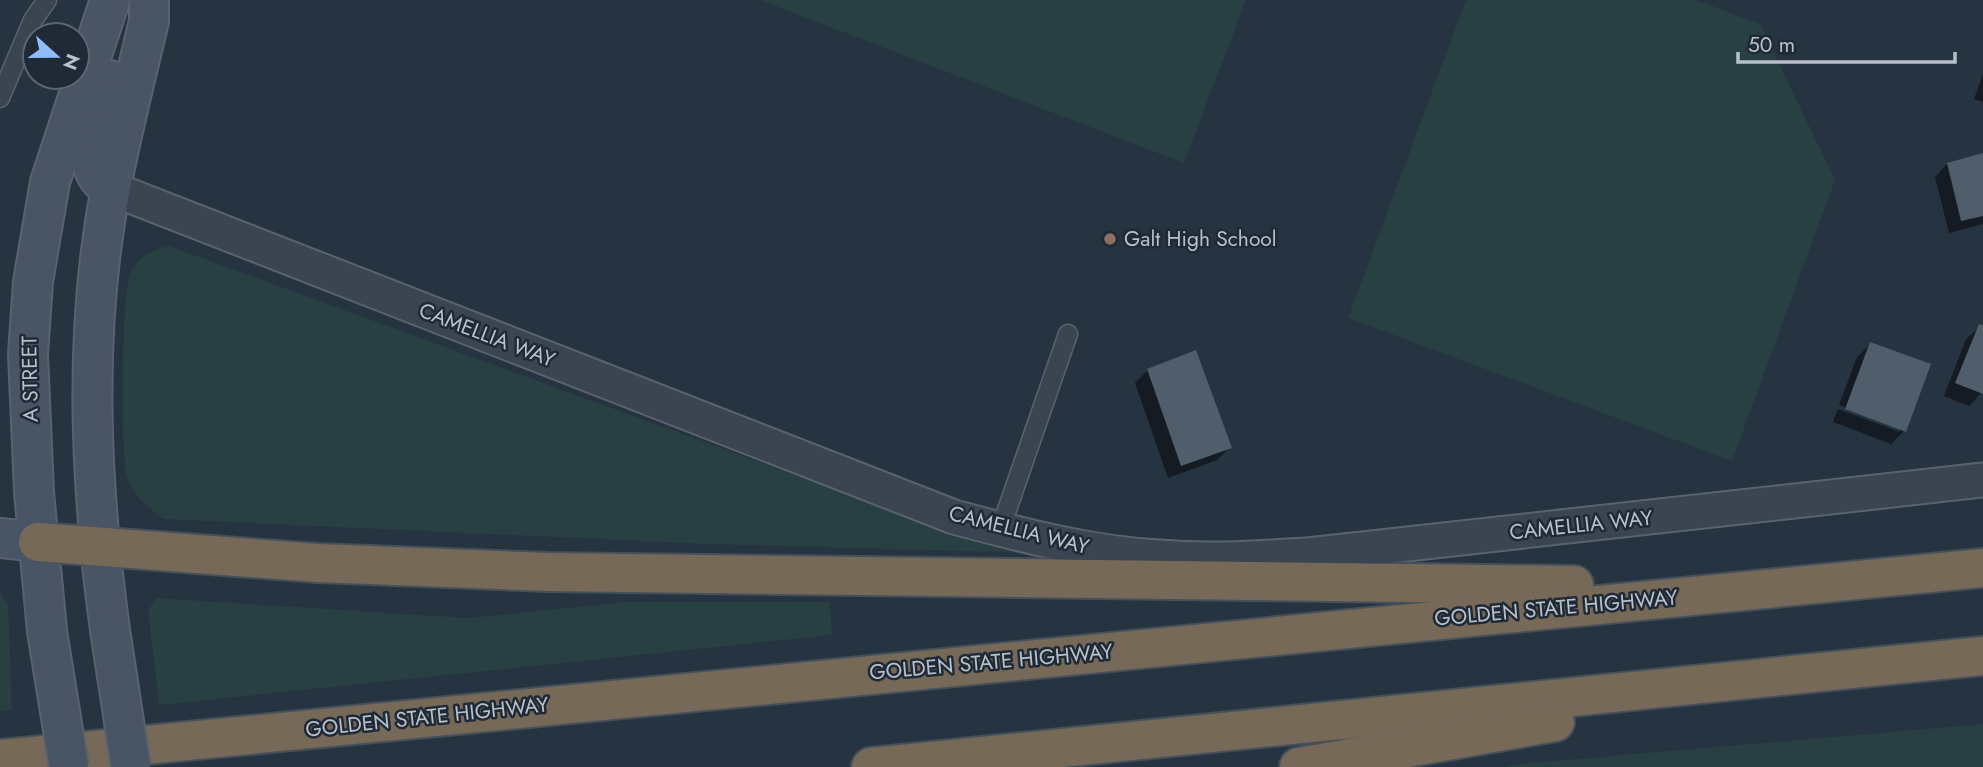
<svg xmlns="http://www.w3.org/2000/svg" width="1983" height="767" font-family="Jost,sans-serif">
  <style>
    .green { fill: #284042 }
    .shadow { fill: #0007 }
    .building { fill: #505e6c }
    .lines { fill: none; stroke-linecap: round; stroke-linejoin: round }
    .service-casing { stroke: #59636e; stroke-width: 21 }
    .minor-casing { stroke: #59636e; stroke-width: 37 }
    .secondary-casing { stroke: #59636e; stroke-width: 42 }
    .motorway-casing { stroke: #45505b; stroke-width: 42 }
    .service { stroke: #3b4551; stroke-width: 18 }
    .minor { stroke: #3b4551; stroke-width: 33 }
    .secondary { stroke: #495464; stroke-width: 38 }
    .motorway { stroke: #776958; stroke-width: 38 }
    .secondary-bridge-casing { stroke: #59636e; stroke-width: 42; stroke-linecap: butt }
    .secondary-bridge { stroke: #495464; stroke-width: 38 }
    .education-dot { fill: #8d6e63; stroke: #1f2a36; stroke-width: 2.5 }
    .labels { text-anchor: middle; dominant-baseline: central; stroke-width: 5; stroke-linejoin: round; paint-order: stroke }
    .poi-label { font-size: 21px; fill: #b8c0cb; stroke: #1f2a36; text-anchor: start }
    .street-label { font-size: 21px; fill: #b8c0cb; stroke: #1f2a36 }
  </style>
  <rect width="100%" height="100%" fill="#263341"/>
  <g class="green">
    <polygon points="760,0 1246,0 1184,163"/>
    <polygon points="1466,0 1696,0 1760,24 1835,180 1732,461 1348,318"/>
    <path d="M169,246L874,504L944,525L1074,554L708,544L163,519C148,507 131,495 126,474C121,450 121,288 131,271C141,254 152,250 169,246Z"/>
    <polygon points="0,592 8,604 12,710 0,711"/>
    <polygon points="156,598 468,618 626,602 830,602 832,635 159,705 148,610"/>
    <polygon points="1983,724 1983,767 1505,767 1519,764"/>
  </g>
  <g class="shadow">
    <polygon points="1983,74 1983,102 1974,99"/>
    <polygon points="1983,155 1983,224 1949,233 1935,177 1947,164"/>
    <polygon points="1983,324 1983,391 1969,406 1944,396 1966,339"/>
    <polygon points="1870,344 1904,431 1891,444 1833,422 1838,409 1900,432 1900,428 1839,405 1857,357"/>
    <polygon points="1148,370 1230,447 1217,460 1168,478 1135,383"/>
  </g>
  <g class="building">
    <polygon points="1983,153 1983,216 1961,221 1947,163"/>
    <polygon points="1979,324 1983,325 1983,394 1955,383"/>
    <polygon points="1870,342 1931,364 1906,432 1845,409"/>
    <polygon points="1196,350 1232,448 1181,466 1147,369"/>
  </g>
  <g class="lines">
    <defs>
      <g id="service">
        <polyline points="0,98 33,20 47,0"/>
        <polyline points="1000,530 1068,334"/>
      </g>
      <path id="minor" d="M110,188L954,517C1021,535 1089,553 1159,557C1209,561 1258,558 1308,555L1983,480"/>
      <g id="secondary">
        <path d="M110,80C101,113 73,166 110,188"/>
        <polyline points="0,538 38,542"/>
        <path d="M110,630C90,484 83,332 111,187C122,131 136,76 149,21V0"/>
        <polyline points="47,631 34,492 28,354 33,282 50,182 110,0"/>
      </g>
      <g id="motorway">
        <polyline points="38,542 318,563 548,572 1574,585"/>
        <polyline points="0,759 1983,568"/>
        <polyline points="871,767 1983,656"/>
        <polyline points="1299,767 1555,722"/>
      </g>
    </defs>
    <use href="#service" class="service-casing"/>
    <use href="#minor" class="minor-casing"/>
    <use href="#secondary" class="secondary-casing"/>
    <use href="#motorway" class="motorway-casing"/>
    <use href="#service" class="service"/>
    <use href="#minor" class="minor"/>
    <use href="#secondary" class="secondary"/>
    <use href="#motorway" class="motorway"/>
    <defs>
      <g id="secondary-bridge">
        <polyline points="110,630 131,767"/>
        <polyline points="47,631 69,767"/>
      </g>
    </defs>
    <use href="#secondary-bridge" class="secondary-bridge-casing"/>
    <use href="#secondary-bridge" class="secondary-bridge"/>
  </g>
  <circle class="education-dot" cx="1110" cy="239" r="7"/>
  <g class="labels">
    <g class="poi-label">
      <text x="1124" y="239">Galt High School</text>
    </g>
    <g class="street-label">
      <text transform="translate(487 335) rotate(21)">CAMELLIA WAY</text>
      <text transform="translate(30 379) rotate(-91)">A STREET</text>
      <text transform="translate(1581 525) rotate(-6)">CAMELLIA WAY</text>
      <text transform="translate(1019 530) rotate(14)">CAMELLIA WAY</text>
      <text transform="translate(1556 608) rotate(-5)">GOLDEN STATE HIGHWAY</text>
      <text transform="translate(991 662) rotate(-5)">GOLDEN STATE HIGHWAY</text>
      <text transform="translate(427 717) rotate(-6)">GOLDEN STATE HIGHWAY</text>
    </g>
  </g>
  <g transform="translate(56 56) rotate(111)"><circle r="33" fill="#1f2a36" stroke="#5c6672" stroke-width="2"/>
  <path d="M0-5L12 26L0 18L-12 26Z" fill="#91bdf7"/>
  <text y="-10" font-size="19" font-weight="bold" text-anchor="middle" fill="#b8c0cb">N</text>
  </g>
  <path d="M1738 52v10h217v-10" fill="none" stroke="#b8c0cb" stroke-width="3.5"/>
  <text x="1748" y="52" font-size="21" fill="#b8c0cb" stroke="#1f2a36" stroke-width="5" paint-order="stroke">50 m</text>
</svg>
